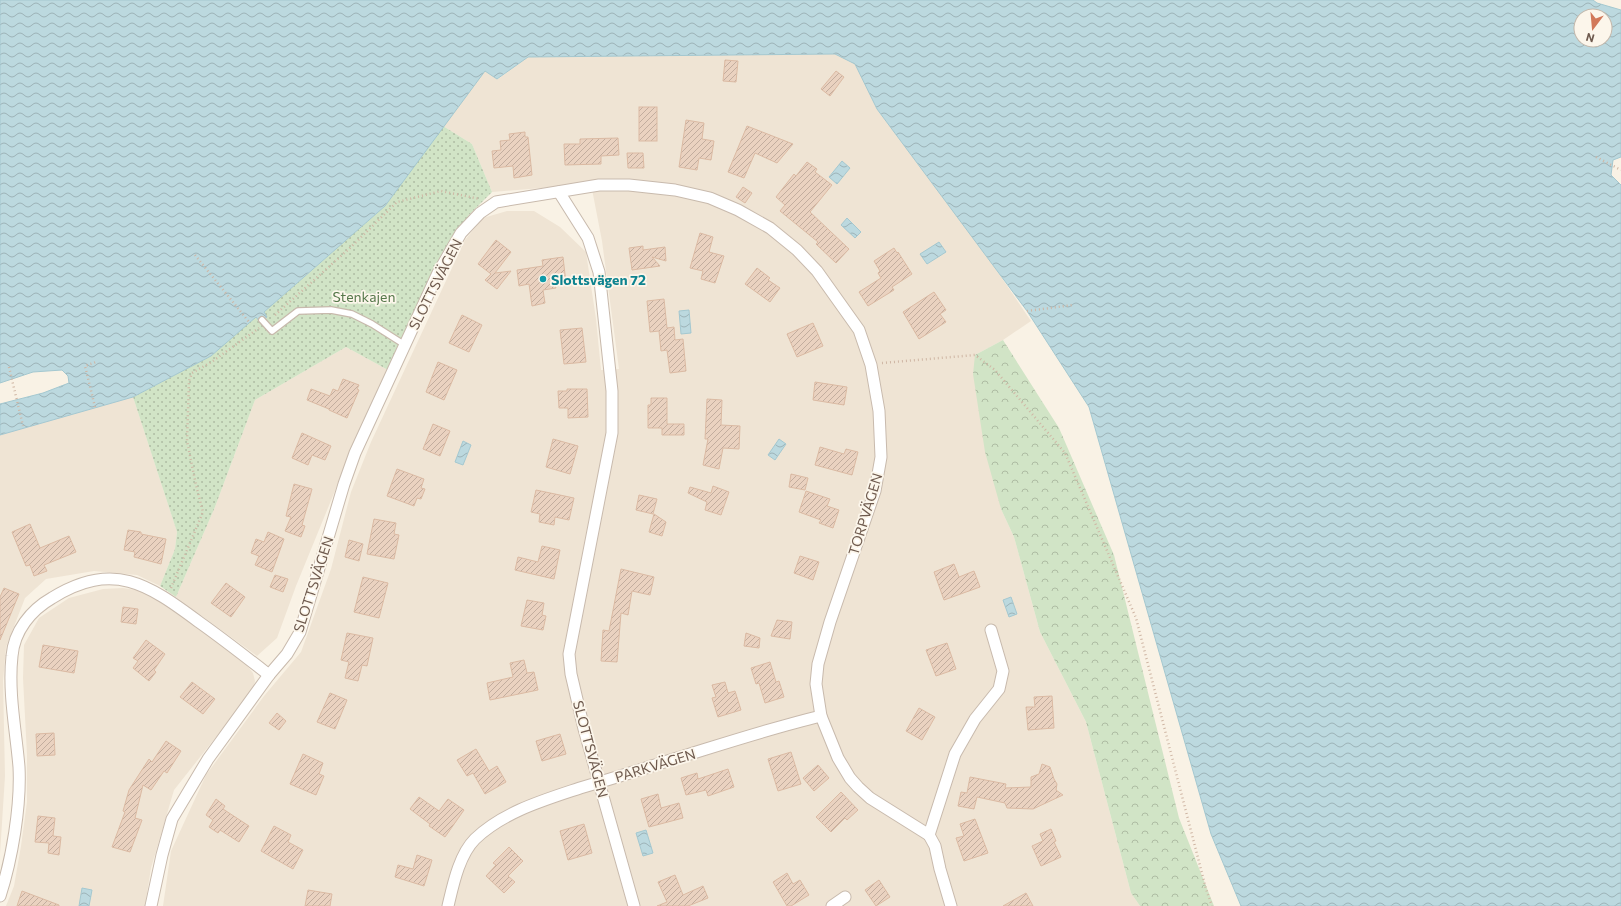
<svg xmlns="http://www.w3.org/2000/svg" width="1621" height="906" font-family="Commissioner,sans-serif">
  <style>
    .residential { fill: #efe4d4 }
    .forest { fill: url(#forest-crowns) }
    .park { fill: url(#park-dots) }
    .water { fill: url(#water-waves); stroke: #a4c8d0; fill-rule: evenodd }
    .building { fill: url(#building-hatch); stroke: #dbbaa3 }
    .lines { fill: none; stroke-linecap: round; stroke-linejoin: round }
    .service-casing { stroke: #c8baad; stroke-width: 8 }
    .minor-casing { stroke: #c8baad; stroke-width: 13 }
    .path { stroke: #cfb6a4; stroke-width: 2.5; stroke-dasharray: 1 3; stroke-linecap: butt }
    .service { stroke: #fff; stroke-width: 5.5 }
    .minor { stroke: #fff; stroke-width: 11 }
    .culture-dot { fill: #0f9aa8; stroke: #fcf6eb; stroke-width: 1.5 }
    .labels { text-anchor: middle; dominant-baseline: central; stroke-width: 3.5; stroke-linejoin: round; paint-order: stroke }
    .culture-label { font-size: 14px; font-weight: bold; fill: #0d838f; stroke: #fcf6eb; text-anchor: start }
    .street-label { font-size: 14px; fill: #6e5a4e; stroke: #fcf6eb }
    .park-label { font-size: 14px; fill: #56784b; stroke: #fcf6eb }
  </style>
  <defs>
    <pattern id="forest-crowns" width="20" height="18" patternUnits="userSpaceOnUse"><rect width="20" height="18" fill="#d1e4c6"/><path d="M2 6a3 3 0 1 1 6 0M12 15a3 3 0 1 1 6 0" fill="none" stroke="#aebca3"/></pattern>
    <pattern id="park-dots" width="8" height="8" patternUnits="userSpaceOnUse"><rect width="8" height="8" fill="#d1e4c6"/><path d="M2 2h.1M6 6h.1" fill="none" stroke="#aebca3" stroke-width="1.8" stroke-linecap="round"/></pattern>
    <pattern id="water-waves" width="16" height="10" patternUnits="userSpaceOnUse"><rect width="16" height="10" fill="#bcd9df"/><path d="M0 5q4-4 8 0t8 0" fill="none" stroke="#9db3b7"/></pattern>
    <pattern id="building-hatch" width="6" height="6" patternUnits="userSpaceOnUse"><rect width="6" height="6" fill="#ead2c0"/><path d="M-1 1l2-2M0 6l6-6M5 7l2-2" fill="none" stroke="#c2ad9e"/></pattern>
  </defs>
  <rect width="100%" height="100%" fill="#f9f2e5"/>
  <g class="residential">
    <polygon points="835,54 855,63 877,109 972,234 1031,321 1003,340 975,355 1001,509 1014,537 1040,632 1086,722 1131,893 1140,906 163,906 171,851 206,775 264,696 301,652 331,569 351,492 371,442 465,240 483,218 507,211 534,211 560,227 586,252 596,319 601,370 619,369 602,241 591,184 492,192 472,144 443,126 485,71 498,79 528,57"/>
    <polygon points="346,347 388,370 348,459 296,586 277,638 257,656 176,597 215,507 255,400"/>
    <polygon points="133,397 177,532 175,549 160,586 137,575 94,571 46,579 25,598 6,647 3,681 5,776 0,854 0,435"/>
    <polygon points="123,588 143,591 164,603 244,662 253,673 255,681 253,690 174,790 151,868 145,906 6,906 14,886 21,846 27,802 27,755 23,678 24,645 39,618 69,598 103,589"/>
  </g>
  <polygon class="forest" points="1003,340 1059,428 1114,555 1179,818 1214,906 1140,906 1131,893 1086,722 1040,632 1014,537 1001,509 985,452 973,374 975,355"/>
  <polygon class="park" points="443,126 472,144 492,192 469,215 451,241 388,370 346,347 255,400 215,507 176,597 160,586 175,549 177,532 133,397 211,356 256,316 260,322 267,317 263,313 385,206"/>
  <g class="water">
    <path d="M0,0H1593L1597,3L1621,10V157L1613,160L1611,175L1621,185V906H1241L1211,834L1089,407L1027,311L877,109L855,64L835,54L528,57L497,79L485,71L385,206L264,312L267,317L260,322L256,317L211,356L133,397L0,435V404L43,393L69,383L68,376L62,370L33,372L0,383ZM1581,16H1605V40H1581Z"/>
    <polygon points="842,161 850,168 837,184 829,177"/>
    <polygon points="847,218 861,232 855,238 841,225"/>
    <polygon points="939,242 946,252 927,264 920,254"/>
    <polygon points="689,310 691,333 681,334 679,311"/>
    <polygon points="779,439 786,444 775,460 768,455"/>
    <polygon points="463,441 471,445 463,465 455,462"/>
    <polygon points="1011,597 1017,614 1009,617 1003,600"/>
    <polygon points="646,830 653,853 643,856 636,833"/>
    <polygon points="82,888 92,890 89,906 79,906"/>
  </g>
  <g class="building">
    <polygon points="725,60 738,61 736,82 723,81"/>
    <polygon points="836,71 844,77 830,96 821,89"/>
    <rect x="639" y="107" width="18" height="34"/>
    <polygon points="686,120 704,123 702,139 714,141 711,160 699,158 697,170 679,167"/>
    <polygon points="747,126 793,144 777,163 755,153 744,178 728,172"/>
    <polygon points="525,132 525,137 528,137 532,175 514,178 513,166 494,168 492,151 501,150 500,141 510,140 509,134"/>
    <polygon points="618,138 619,155 601,156 601,164 565,165 564,144 580,144 580,139"/>
    <polygon points="627,153 643,153 644,168 628,168"/>
    <polygon points="807,162 817,169 815,172 832,185 810,212 849,249 836,263 816,244 818,242 780,211 785,205 776,197 794,174 796,176"/>
    <polygon points="743,187 752,193 745,203 736,197"/>
    <polygon points="700,233 713,237 709,252 724,256 715,283 701,279 703,271 690,268"/>
    <polygon points="496,240 511,252 495,273 511,271 497,289 485,280 491,274 478,264"/>
    <polygon points="643,246 643,250 665,247 666,261 652,257 660,266 632,270 629,248"/>
    <polygon points="894,248 897,253 898,252 912,274 892,287 894,290 868,306 859,292 881,278 878,273 880,271 874,261"/>
    <polygon points="563,257 566,283 555,285 556,288 543,290 545,303 532,306 529,284 519,286 517,270 543,266 542,260"/>
    <polygon points="757,268 770,278 768,280 780,288 770,302 745,284"/>
    <polygon points="934,292 946,310 940,314 946,322 919,339 903,312"/>
    <polygon points="664,299 667,328 674,327 675,340 683,339 686,371 670,373 667,350 661,351 659,331 650,332 647,301"/>
    <polygon points="462,315 482,325 469,352 449,343"/>
    <polygon points="813,323 823,346 797,357 787,334"/>
    <polygon points="582,328 586,362 564,364 560,330"/>
    <polygon points="438,362 457,370 444,400 426,392"/>
    <polygon points="343,379 359,385 357,389 359,390 347,418 329,410 329,409 307,400 311,389 330,396 333,389 338,391"/>
    <polygon points="815,382 847,387 844,405 813,400"/>
    <polygon points="567,389 587,389 588,417 568,418 568,408 559,408 558,391 567,391"/>
    <polygon points="651,398 667,398 667,424 684,424 684,435 662,435 662,428 648,428 648,405 651,405"/>
    <polygon points="707,399 722,400 721,425 740,426 739,449 723,448 719,469 703,465 708,439 705,439"/>
    <polygon points="433,424 450,431 440,456 423,449"/>
    <polygon points="302,433 331,446 325,460 312,455 308,465 292,458"/>
    <polygon points="553,439 578,446 570,474 546,467"/>
    <polygon points="820,447 844,454 846,449 858,452 852,475 815,465"/>
    <polygon points="397,469 424,479 421,488 425,489 421,499 417,498 414,506 387,496"/>
    <polygon points="791,474 808,478 805,490 789,487"/>
    <polygon points="294,484 312,489 302,525 305,526 301,537 285,531 291,517 286,516"/>
    <polygon points="713,486 729,492 721,515 705,510 707,502 688,493 690,487 711,493"/>
    <polygon points="536,490 574,498 569,520 555,517 554,525 539,522 540,514 531,512"/>
    <polygon points="806,491 830,499 827,506 839,510 833,528 819,523 821,520 799,512"/>
    <polygon points="639,495 657,499 653,514 636,510"/>
    <polygon points="654,514 666,522 662,536 649,532"/>
    <polygon points="374,519 396,523 394,534 399,535 394,559 367,554"/>
    <polygon points="30,524 40,548 69,536 76,552 44,565 47,571 34,576 30,565 26,566 12,532"/>
    <polygon points="128,530 141,532 141,534 166,539 161,564 134,557 135,552 124,550"/>
    <polygon points="268,532 284,539 272,572 255,565 259,556 251,553 256,539 264,542"/>
    <polygon points="349,540 363,544 359,561 345,557"/>
    <polygon points="542,546 560,550 554,579 515,570 518,557 538,562"/>
    <polygon points="800,556 819,562 813,580 794,573"/>
    <polygon points="954,564 959,577 974,571 980,587 944,600 934,572"/>
    <polygon points="621,569 654,577 650,595 632,591 628,615 621,613 617,662 601,661 603,630 609,631"/>
    <polygon points="275,575 288,579 283,592 270,587"/>
    <polygon points="363,577 388,583 379,618 354,612"/>
    <polygon points="226,583 245,597 231,617 211,603"/>
    <polygon points="4,588 19,594 0,640 0,597"/>
    <polygon points="527,600 544,603 542,615 546,616 543,630 521,626"/>
    <polygon points="123,607 138,609 136,624 121,622"/>
    <polygon points="777,620 792,622 790,639 771,636"/>
    <polygon points="347,633 373,638 367,666 362,665 358,681 345,678 349,662 341,660"/>
    <polygon points="746,633 760,638 759,648 744,646"/>
    <polygon points="146,640 165,654 154,670 156,672 149,681 133,668 138,661 133,658"/>
    <polygon points="947,643 956,669 936,676 926,650"/>
    <polygon points="43,645 78,651 74,673 39,667"/>
    <polygon points="524,660 527,673 534,672 538,690 490,700 487,683 513,677 510,663"/>
    <polygon points="770,662 776,682 779,681 784,697 765,703 759,683 756,684 751,668"/>
    <polygon points="192,682 215,699 203,714 180,697"/>
    <polygon points="725,682 728,693 735,691 741,710 718,717 712,698 716,697 712,685"/>
    <polygon points="330,693 347,700 335,729 317,722"/>
    <polygon points="1052,696 1054,728 1028,730 1026,707 1035,707 1034,697"/>
    <polygon points="919,708 935,717 922,740 906,731"/>
    <polygon points="277,713 286,721 279,730 269,723"/>
    <polygon points="54,733 55,755 37,756 36,734"/>
    <polygon points="560,734 566,754 542,761 536,741"/>
    <polygon points="166,741 181,751 167,773 164,771 151,790 143,785 135,818 142,820 130,852 112,847 125,812 123,811 129,790 149,759 152,762"/>
    <polygon points="476,749 489,771 497,766 506,782 485,794 473,773 467,776 457,760"/>
    <polygon points="791,752 801,784 778,791 768,759"/>
    <polygon points="303,754 323,763 319,774 324,776 316,795 290,784"/>
    <polygon points="1042,764 1050,767 1054,779 1057,784 1056,790 1063,795 1033,809 1007,808 1005,803 977,797 974,809 958,806 961,792 967,793 970,777 1006,784 1005,788 1031,787 1031,777 1039,774"/>
    <polygon points="818,765 829,778 814,791 803,778"/>
    <polygon points="728,769 734,787 708,796 706,790 686,795 681,778 697,773 698,779"/>
    <polygon points="841,792 858,810 847,820 845,818 831,832 816,817"/>
    <polygon points="658,794 661,808 679,803 683,818 649,827 641,799"/>
    <polygon points="419,797 439,811 448,799 464,810 445,837 429,826 430,824 410,809"/>
    <polygon points="216,799 225,806 223,809 249,826 239,842 220,830 218,833 209,827 213,820 206,815"/>
    <polygon points="38,816 55,818 53,836 61,837 59,855 48,853 49,843 35,842"/>
    <polygon points="975,819 988,853 964,861 956,838 964,836 960,824"/>
    <polygon points="584,824 592,853 568,860 560,831"/>
    <polygon points="274,826 291,835 288,842 303,850 293,869 261,851"/>
    <polygon points="1051,829 1056,841 1054,842 1061,857 1041,866 1032,846 1043,841 1040,834"/>
    <polygon points="509,847 523,861 508,876 515,882 504,893 486,876 496,865 493,863"/>
    <polygon points="417,855 432,860 424,886 395,877 398,865 413,869"/>
    <polygon points="787,873 793,884 800,880 809,895 791,906 787,906 773,882"/>
    <polygon points="675,875 683,895 703,886 708,898 688,906 657,906 667,902 658,882"/>
    <polygon points="879,880 890,897 876,906 865,890"/>
    <polygon points="308,890 332,894 330,906 305,906"/>
    <polygon points="22,891 59,905 59,906 17,906"/>
    <polygon points="1026,893 1033,906 1003,906"/>
  </g>
  <g class="lines">
    <defs>
      <polyline id="service" points="262,320 272,331 298,311 331,310 352,314 372,324 405,345"/>
      <g id="minor">
        <polyline points="559,192 588,238 599,272 612,391 612,433 569,654 571,674 584,729 634,906"/>
        <path d="M0,896C12,859 21,806 19,767C16,731 8,693 12,656C14,631 31,610 52,598C113,560 148,584 199,622C223,639 246,657 269,675"/>
        <polyline points="151,906 162,855 172,819 208,759 269,675 287,654 300,632 344,484 355,453 438,273 461,233 480,213 496,202 599,185 629,185 675,190 710,198 738,210 770,228 797,250 817,271 859,330 871,365 879,411 881,457 875,491 830,622 818,664 816,684 821,716 838,758 850,778 858,787 870,798 929,835"/>
        <path d="M448,906C453,885 459,855 475,839C503,812 544,800 580,788C607,780 634,772 661,763C714,747 767,729 821,716"/>
        <polyline points="832,906 845,897"/>
        <polyline points="951,906 940,869 935,846 929,835 955,754 975,719 999,689 1003,671 991,630"/>
      </g>
    </defs>
    <use href="#service" class="service-casing"/>
    <use href="#minor" class="minor-casing"/>
    <g class="path">
      <polyline points="1596,157 1621,170"/>
      <polyline points="195,255 249,322"/>
      <polyline points="1027,311 1073,305"/>
      <polyline points="275,315 351,247 397,202 441,191 480,199"/>
      <polyline points="882,363 975,355 995,370 1065,453 1136,618 1206,889 1212,906"/>
      <polyline points="9,367 23,426"/>
      <polyline points="95,407 85,366 96,362"/>
      <polyline points="171,588 203,512 196,485 187,441 189,381 192,373 213,361 259,328"/>
    </g>
    <use href="#service" class="service"/>
    <use href="#minor" class="minor"/>
  </g>
  <circle class="culture-dot" cx="543" cy="279" r="4"/>
  <g class="labels">
    <g class="culture-label">
      <text x="551" y="279">Slottsvägen 72</text>
    </g>
    <g class="street-label">
      <text transform="translate(435 284) rotate(-63)">SLOTTSVÄGEN</text>
      <text transform="translate(865 514) rotate(-73)">TORPVÄGEN</text>
      <text transform="translate(313 584) rotate(-72)">SLOTTSVÄGEN</text>
      <text transform="translate(591 749) rotate(75)">SLOTTSVÄGEN</text>
      <text transform="translate(655 765) rotate(-17)">PARKVÄGEN</text>
    </g>
    <g class="park-label">
      <text x="364" y="296">Stenkajen</text>
    </g>
  </g>
  <g transform="translate(1593 28) rotate(196)"><circle r="19" fill="#fcf6eb" stroke="#c3b8ac"/>
  <path d="M0-3L7 15L0 10L-7 15Z" fill="#d2795a"/>
  <text y="-6" font-size="11" font-weight="bold" text-anchor="middle" fill="#6e5a4e">N</text>
  </g>
</svg>
